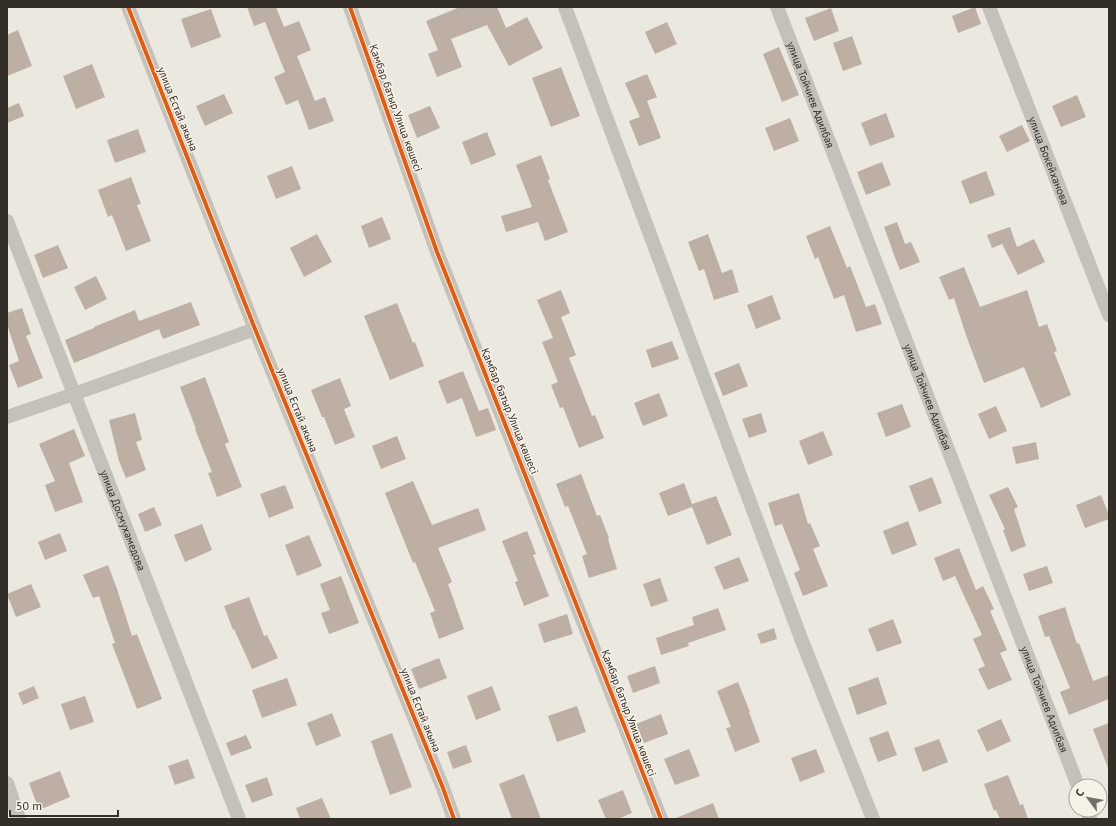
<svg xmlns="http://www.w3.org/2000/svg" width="1116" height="826" font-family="'PT Sans',sans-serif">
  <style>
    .building { fill: #bdafa4 }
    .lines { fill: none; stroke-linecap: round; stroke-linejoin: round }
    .minor { stroke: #c4c0ba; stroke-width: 14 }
    .cycleway-casing { stroke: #f7f2e8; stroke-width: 6 }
    .cycleway { stroke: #e8590c; stroke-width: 4 }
    .labels { text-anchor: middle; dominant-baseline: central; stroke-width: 3; stroke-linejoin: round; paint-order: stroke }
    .street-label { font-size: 11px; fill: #342e28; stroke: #f7f2e8 }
  </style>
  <rect width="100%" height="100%" fill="#ebe8e0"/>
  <g class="building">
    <polygon points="247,7 276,7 284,27 299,21 311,50 297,56 315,101 325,97 334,121 309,130 298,100 286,105 274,77 285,72 265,22 254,26"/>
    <polygon points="460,7 497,7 506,28 527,17 543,48 509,66 487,25 451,39 462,67 437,77 428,54 438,50 426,21"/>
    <polygon points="975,7 981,24 958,33 952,16"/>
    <polygon points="831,8 839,31 814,41 805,18"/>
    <polygon points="211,9 221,37 191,48 181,19"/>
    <polygon points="667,22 677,44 655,54 645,32"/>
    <polygon points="18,30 32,66 7,76 7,35"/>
    <polygon points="852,36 862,64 843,71 833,43"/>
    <polygon points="779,47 799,95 782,102 763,54"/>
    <polygon points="92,64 105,97 76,109 63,76"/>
    <polygon points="561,67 580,116 551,127 532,78"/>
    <polygon points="647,74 657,97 647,101 661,138 639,146 629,121 640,117 625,83"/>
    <polygon points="224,94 233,113 205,126 196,106"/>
    <polygon points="1077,95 1086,117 1061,127 1052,106"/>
    <polygon points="19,103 24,116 7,123 7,108"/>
    <polygon points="430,106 440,128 417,138 408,115"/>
    <polygon points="886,113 895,137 870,146 861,123"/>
    <polygon points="790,118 799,141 774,151 765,128"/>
    <polygon points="1022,125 1030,141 1007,152 999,136"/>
    <polygon points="138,129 146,152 115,163 107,140"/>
    <polygon points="487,132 496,155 471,165 462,142"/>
    <polygon points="541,155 550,179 548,180 568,232 545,241 538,222 506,232 501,216 532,207 516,165"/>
    <polygon points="882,162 891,185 866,195 857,172"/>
    <polygon points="292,166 301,189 276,199 267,176"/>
    <polygon points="986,171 995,195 970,204 961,181"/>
    <polygon points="131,177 141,204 137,205 151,241 126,251 112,215 108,217 98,190"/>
    <polygon points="382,217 391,239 369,248 361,226"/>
    <polygon points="897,222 905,244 911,242 920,262 900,270 892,250 892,249 884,227"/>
    <polygon points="830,226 847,268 850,266 866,307 875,304 882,324 856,332 844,295 834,299 818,257 815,259 806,236"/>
    <polygon points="1010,227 1017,247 1034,239 1045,262 1018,275 1002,244 992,248 987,235"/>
    <polygon points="317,234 332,262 304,277 290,248"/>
    <polygon points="708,234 722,273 732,269 739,292 714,300 704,269 699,271 688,242"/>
    <polygon points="58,245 68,268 43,278 34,255"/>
    <polygon points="964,267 980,307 1027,290 1039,327 1047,324 1057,351 1054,352 1071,395 1041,408 1024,367 984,383 967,338 954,298 949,300 939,277"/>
    <polygon points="96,276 107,299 85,310 74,287"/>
    <polygon points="561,290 570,313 561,317 576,355 569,358 592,416 595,415 604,438 579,448 563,407 560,408 551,385 558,382 542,342 553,338 537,300"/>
    <polygon points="772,295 781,319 756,329 747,305"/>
    <polygon points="191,302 200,325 163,339 159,329 74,363 65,340 94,328 94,327 135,310 139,321"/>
    <polygon points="397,303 413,343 415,342 424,366 390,380 364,316"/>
    <polygon points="22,308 31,334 26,336 43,378 18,388 9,365 19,361 7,324 7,313"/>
    <polygon points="672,341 679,359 652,368 646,350"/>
    <polygon points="739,363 748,386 723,396 714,373"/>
    <polygon points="463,371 479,411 488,408 496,430 476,437 462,398 447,404 438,381"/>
    <polygon points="205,377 229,442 225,444 242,487 217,497 208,473 212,472 195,429 196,429 180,387"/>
    <polygon points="340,378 351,406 344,409 355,437 335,445 324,417 322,417 311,390"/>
    <polygon points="659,393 668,416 643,426 634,403"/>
    <polygon points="902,404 911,427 886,437 877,413"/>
    <polygon points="996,406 1007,431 989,439 978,414"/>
    <polygon points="135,413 142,440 136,442 146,470 126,478 119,461 109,420"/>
    <polygon points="761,413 767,432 749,438 742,419"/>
    <polygon points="74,429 85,456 69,463 83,502 55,512 45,485 55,481 39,444"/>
    <polygon points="823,431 833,455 808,465 799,441"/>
    <polygon points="397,436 406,459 381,469 372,446"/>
    <polygon points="1036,442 1039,459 1016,464 1012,447"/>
    <polygon points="581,474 597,516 600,515 609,538 608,539 617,569 589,578 582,556 587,554 568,506 565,507 556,484"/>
    <polygon points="932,477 942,503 919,512 909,486"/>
    <polygon points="413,481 432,525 478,508 486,530 438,548 452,582 448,584 464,629 439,639 430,613 435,611 415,562 413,563 385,493"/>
    <polygon points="684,483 692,504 716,496 732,535 707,545 692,507 668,516 659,493"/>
    <polygon points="285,485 294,508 269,518 260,494"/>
    <polygon points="1008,487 1018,507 1014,509 1026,546 1011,552 1003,530 1005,529 989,495"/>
    <polygon points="799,493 808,524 810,523 820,546 813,549 828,586 803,596 794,573 800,570 782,524 775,526 768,503"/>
    <polygon points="1101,495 1109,515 1109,519 1085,528 1076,505"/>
    <polygon points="154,507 162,525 145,532 138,514"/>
    <polygon points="908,521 917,545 892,555 883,531"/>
    <polygon points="202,524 212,550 185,562 174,535"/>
    <polygon points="527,531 536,554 533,555 549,596 524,606 515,582 518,581 502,541"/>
    <polygon points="60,533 67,551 45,560 38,542"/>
    <polygon points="309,535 322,566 297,576 285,545"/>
    <polygon points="959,548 976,590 983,586 994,609 990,611 1007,650 1000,653 1012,680 988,690 978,669 985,666 973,639 982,635 955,576 943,581 934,558"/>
    <polygon points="739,557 749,581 724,590 714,567"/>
    <polygon points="108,565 117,589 132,636 137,634 162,699 137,709 112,644 115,643 99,596 93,598 83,575"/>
    <polygon points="1047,566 1053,583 1029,591 1023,574"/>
    <polygon points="341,576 359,623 329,634 321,613 330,610 320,584"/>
    <polygon points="660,578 668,601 651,607 643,584"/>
    <polygon points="31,584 41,607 16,617 7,594"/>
    <polygon points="249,597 264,636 267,635 278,658 252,669 234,629 233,630 224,606"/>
    <polygon points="1065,607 1077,644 1079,643 1093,681 1109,675 1109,699 1069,715 1060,692 1070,688 1049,636 1045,637 1038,616"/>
    <polygon points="718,608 726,630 688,643 689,646 661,655 656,638 694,625 692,617"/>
    <polygon points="567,614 573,634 544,643 538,624"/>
    <polygon points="893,619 902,643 877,652 868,629"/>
    <polygon points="774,628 777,639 761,644 757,634"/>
    <polygon points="439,658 447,678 419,689 411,669"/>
    <polygon points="655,666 660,683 633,693 627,676"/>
    <polygon points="878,677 887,704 857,715 848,688"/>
    <polygon points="287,678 297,705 262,718 252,690"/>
    <polygon points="738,682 750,712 749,712 760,742 735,752 726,728 731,727 717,691"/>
    <polygon points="34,686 39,698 23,705 18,693"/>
    <polygon points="492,686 501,710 476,720 467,696"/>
    <polygon points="85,696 94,722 70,730 61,704"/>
    <polygon points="577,706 586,732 557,742 548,716"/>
    <polygon points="332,713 341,736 316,746 307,723"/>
    <polygon points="661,714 668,734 644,743 636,724"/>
    <polygon points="1001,719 1011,741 987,752 977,730"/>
    <polygon points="1109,723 1109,768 1108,768 1093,729"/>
    <polygon points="888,731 897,755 878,762 869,738"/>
    <polygon points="392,733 412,787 390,795 371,741"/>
    <polygon points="246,735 252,748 231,756 226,743"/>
    <polygon points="939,739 948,762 923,772 914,748"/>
    <polygon points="466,745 472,762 453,769 447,752"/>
    <polygon points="689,749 700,776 675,785 664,759"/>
    <polygon points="816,749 825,772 800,782 791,758"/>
    <polygon points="188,759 195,778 175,785 168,766"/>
    <polygon points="60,771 70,797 39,810 29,783"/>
    <polygon points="524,774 541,819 512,819 499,784"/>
    <polygon points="1008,775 1020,805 1023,804 1028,819 1000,819 996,810 994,811 984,784"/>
    <polygon points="267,777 273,795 252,803 245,785"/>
    <polygon points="623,790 632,813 618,819 606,819 598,800"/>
    <polygon points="322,798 331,819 300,819 296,808"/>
    <polygon points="713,803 719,819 676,819 676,818"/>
  </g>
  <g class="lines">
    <g class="minor">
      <polyline points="128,7 255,329 443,788 454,819"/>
      <polyline points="350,7 437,252 661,819"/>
      <polyline points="565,7 802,641 873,819"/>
      <path id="s1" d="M777,7L1078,786"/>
      <path id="s2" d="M989,7L1109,315"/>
      <path id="s3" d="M7,221L239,819"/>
      <polyline points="7,417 74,394 255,329"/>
      <polyline points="7,783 19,819"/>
      <polyline points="1087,810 1090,819"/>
    </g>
    <defs>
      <g id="cycleway">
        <polyline points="128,7 255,329 443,788 454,819"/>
        <polyline points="350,7 437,252 661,819"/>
      </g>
    </defs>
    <use href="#cycleway" class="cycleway-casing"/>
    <use href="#cycleway" class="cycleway"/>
  </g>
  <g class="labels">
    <g class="street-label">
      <text stroke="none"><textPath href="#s1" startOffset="94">улица Тойчиев Адилбая</textPath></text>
      <text transform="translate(396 108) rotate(70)">Қамбар батыр Улица көшесі</text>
      <text transform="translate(178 109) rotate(68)">улица Естай акына</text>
      <text stroke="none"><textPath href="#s2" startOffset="165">улица Бокейханова</textPath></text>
      <text stroke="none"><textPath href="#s1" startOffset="418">улица Тойчиев Адилбая</textPath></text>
      <text transform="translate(298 410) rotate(68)">улица Естай акына</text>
      <text transform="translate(510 411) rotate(68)">Қамбар батыр Улица көшесі</text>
      <text stroke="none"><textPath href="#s3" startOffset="321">улица Досмухамедова</textPath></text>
      <text stroke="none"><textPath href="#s1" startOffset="742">улица Тойчиев Адилбая</textPath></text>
      <text transform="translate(421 710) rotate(68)">улица Естай акына</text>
      <text transform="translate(629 713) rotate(69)">Қамбар батыр Улица көшесі</text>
    </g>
  </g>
  <rect width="1116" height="826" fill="none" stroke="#342e28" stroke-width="16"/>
  <g transform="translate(1088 798) rotate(302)"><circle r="19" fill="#f7f2e8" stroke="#a9a49b"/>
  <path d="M0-3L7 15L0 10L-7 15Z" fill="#746f68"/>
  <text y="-6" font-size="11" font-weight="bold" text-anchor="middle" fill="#342e28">С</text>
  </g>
  <path d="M10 810v6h108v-6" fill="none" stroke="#342e28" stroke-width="2"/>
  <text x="16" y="810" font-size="12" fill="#342e28" stroke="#f7f2e8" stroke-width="3" paint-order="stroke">50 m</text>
</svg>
